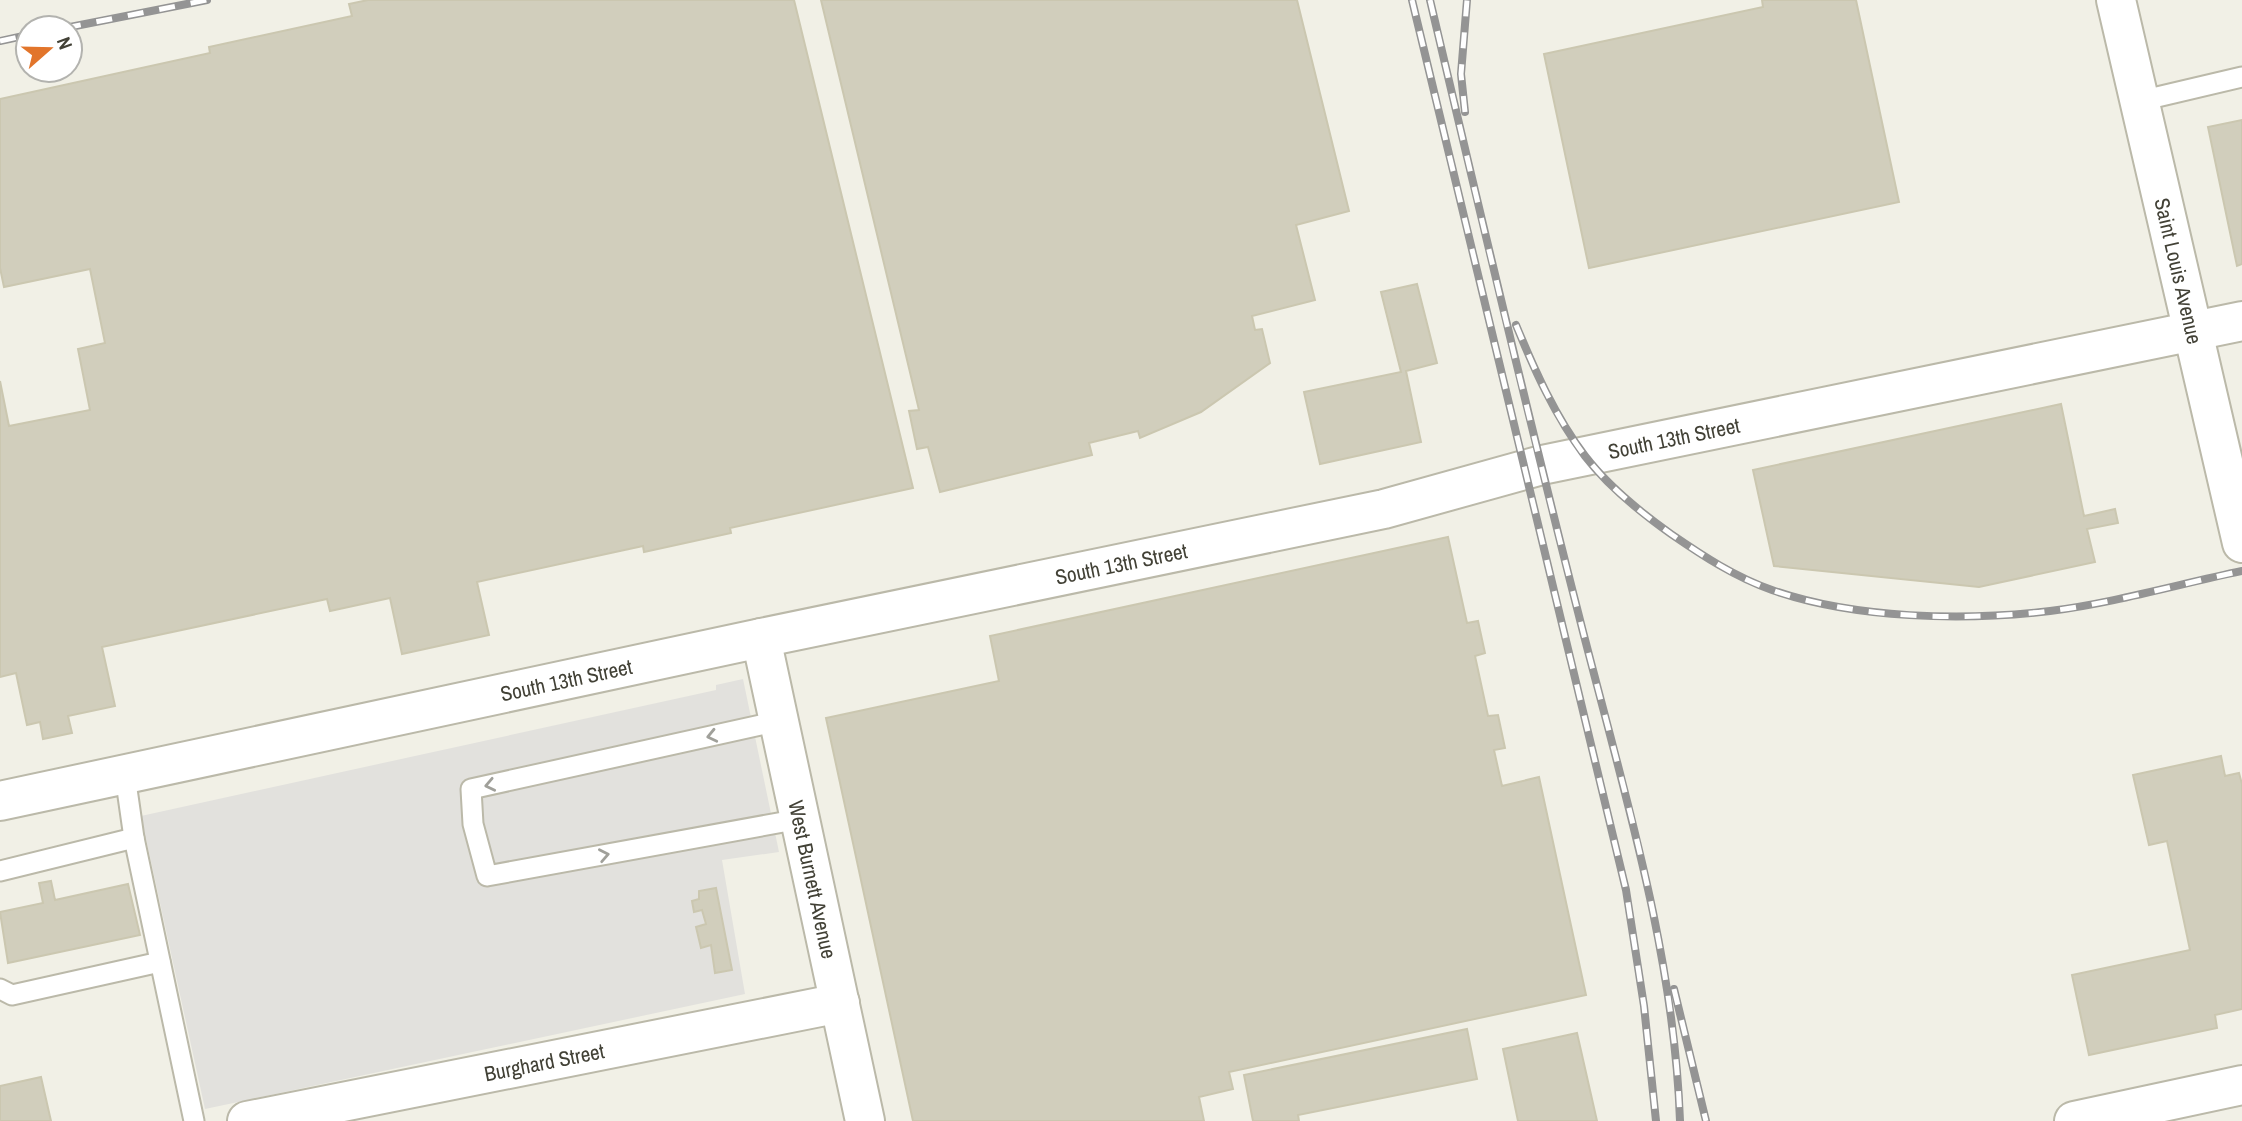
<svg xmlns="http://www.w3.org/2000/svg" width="2242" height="1121" font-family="'Archivo Narrow',sans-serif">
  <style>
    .parking { fill: #e2e1dd }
    .building { fill: #d1cebc; stroke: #cbc7b0; stroke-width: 2 }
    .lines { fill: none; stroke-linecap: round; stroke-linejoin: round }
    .service-casing { stroke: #bbb9a9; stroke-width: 23 }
    .minor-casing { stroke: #bbb9a9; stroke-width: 42 }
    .tertiary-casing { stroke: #bbb9a9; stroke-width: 42 }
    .service { stroke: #fff; stroke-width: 19 }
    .minor { stroke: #fff; stroke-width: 38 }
    .tertiary { stroke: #fff; stroke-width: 38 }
    .rail-casing { stroke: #949494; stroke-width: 8 }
    .rail { stroke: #fff; stroke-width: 5; stroke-dasharray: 16; stroke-linecap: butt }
    .oneway { stroke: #a0a09a }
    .labels { text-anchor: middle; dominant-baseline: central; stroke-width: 6; stroke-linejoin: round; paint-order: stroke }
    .street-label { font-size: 21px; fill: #424136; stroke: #fff }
  </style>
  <rect width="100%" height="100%" fill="#f1f0e6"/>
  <polygon class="parking" points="743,679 779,852 722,860 745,994 205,1109 141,816 716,690 716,685"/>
  <g class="building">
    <polygon points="368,0 794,0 913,488 730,528 731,533 644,552 643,546 477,582 489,635 402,654 390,598 330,611 327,599 102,647 115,706 68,716 72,733 43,739 40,722 27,725 16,673 0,677 0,381 9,426 90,410 78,349 105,343 90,269 4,287 0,268 0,99 210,53 209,47 352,16 349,4"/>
    <polygon points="821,0 1297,0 1349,211 1296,225 1315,300 1252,316 1255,330 1262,329 1270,363 1201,412 1140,438 1138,431 1089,443 1092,455 940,492 928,447 917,449 909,411 919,410"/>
    <polygon points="1762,0 1856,0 1899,202 1589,268 1544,54 1763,7"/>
    <polygon points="2242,120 2242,264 2237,266 2208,127"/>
    <polygon points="1417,284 1437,363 1406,371 1421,442 1320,464 1304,392 1401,372 1381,292"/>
    <polygon points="2061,404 2084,516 2115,509 2118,523 2087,529 2095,562 1979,587 1774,566 1753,470"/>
    <polygon points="1448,537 1467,623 1478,621 1485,653 1475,656 1488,716 1498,715 1505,748 1494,750 1502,786 1539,777 1586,995 1229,1072 1233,1089 1199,1097 1204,1121 913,1121 826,718 999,681 990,636"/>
    <polygon points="2221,756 2225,776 2239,773 2242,784 2242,1009 2215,1015 2217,1028 2089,1055 2072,975 2190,950 2167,841 2149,845 2133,775"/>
    <polygon points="51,881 55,900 128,884 140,935 8,963 0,912 43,903 39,883"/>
    <polygon points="716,888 732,970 715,973 711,945 701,948 696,927 706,924 702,910 694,912 692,901 699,899 699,891"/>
    <polygon points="1467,1029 1477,1079 1298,1115 1299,1121 1253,1121 1244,1075"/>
    <polygon points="1577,1033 1597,1121 1518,1121 1503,1049"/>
    <polygon points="41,1077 51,1121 0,1121 0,1086"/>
  </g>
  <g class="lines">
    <defs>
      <g id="service">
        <polyline points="2140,101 2242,77"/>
        <polyline points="779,721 471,789 473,824 487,876 800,819"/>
        <polyline points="125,775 134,838 194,1121"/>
        <polyline points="0,871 134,838"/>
        <polyline points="0,989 12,995 160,962"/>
      </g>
      <g id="minor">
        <path id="s1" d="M2116,0L2242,543"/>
        <path id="s2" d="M761,638L865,1121"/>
        <path id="s3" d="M0,801L761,638L1384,509L1542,465L2242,321"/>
        <path id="s4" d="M247,1121L840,1003"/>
      </g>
      <polyline id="tertiary" points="2074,1121 2242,1085"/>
    </defs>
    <use href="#service" class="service-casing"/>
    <use href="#minor" class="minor-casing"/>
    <use href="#tertiary" class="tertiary-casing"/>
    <use href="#service" class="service"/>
    <use href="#minor" class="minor"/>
    <use href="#tertiary" class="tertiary"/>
    <defs>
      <g id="rail">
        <polyline points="1412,0 1626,890 1644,1006 1656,1121"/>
        <path d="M1430,0C1478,204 1526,409 1578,612C1620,779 1674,948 1680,1121"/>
        <polyline points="65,28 207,0"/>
        <polyline points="0,41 28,35"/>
        <polyline points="1465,112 1461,74 1467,0"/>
        <path d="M1516,325C1535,371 1555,416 1585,456C1608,486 1640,512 1671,534C1703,556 1735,577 1772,590C1854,619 1964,621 2050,611C2114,603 2179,584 2242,571"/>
        <polyline points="1674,989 1706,1121"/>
      </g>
    </defs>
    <use href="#rail" class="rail-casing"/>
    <use href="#rail" class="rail"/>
  </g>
  <defs><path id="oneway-chevron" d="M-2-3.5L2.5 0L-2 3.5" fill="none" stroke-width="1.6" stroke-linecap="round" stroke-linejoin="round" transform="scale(1.75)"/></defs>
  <g class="oneway">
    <use href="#oneway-chevron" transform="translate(712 736) rotate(167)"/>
    <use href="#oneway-chevron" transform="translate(490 785) rotate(168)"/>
    <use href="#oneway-chevron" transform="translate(604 855) rotate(-11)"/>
  </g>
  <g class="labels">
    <g class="street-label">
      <text stroke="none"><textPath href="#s1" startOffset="278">Saint Louis Avenue</textPath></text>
      <text stroke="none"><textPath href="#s3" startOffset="1713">South 13th Street</textPath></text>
      <text stroke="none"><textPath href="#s3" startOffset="1146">South 13th Street</textPath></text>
      <text stroke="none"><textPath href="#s3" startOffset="579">South 13th Street</textPath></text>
      <text stroke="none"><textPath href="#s2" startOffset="247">West Burnett Avenue</textPath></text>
      <text stroke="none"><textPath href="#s4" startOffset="303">Burghard Street</textPath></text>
    </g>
  </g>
  <g transform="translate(49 49) rotate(70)"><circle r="33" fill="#ffffff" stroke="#b3b3af" stroke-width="2"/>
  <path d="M0-5L12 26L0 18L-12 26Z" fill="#e2752b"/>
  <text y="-10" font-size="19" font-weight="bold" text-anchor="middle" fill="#424136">N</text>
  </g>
</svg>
